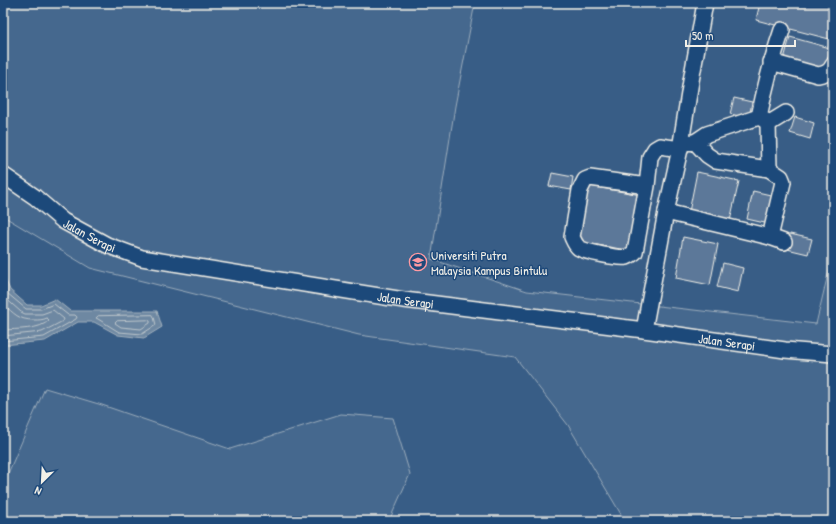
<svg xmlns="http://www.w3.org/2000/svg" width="836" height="524" font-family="'Patrick Hand',sans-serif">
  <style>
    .built { fill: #375d86 }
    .green { fill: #45688e; stroke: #9cacbb }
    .water { fill: #6e88a2; stroke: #a4b2be }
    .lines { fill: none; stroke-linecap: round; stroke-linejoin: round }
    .shore { stroke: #bec7cc; stroke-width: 1 }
    .building { fill: #5b7899; stroke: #f4f1e8 }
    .minor-casing { stroke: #f4f1e8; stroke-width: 18 }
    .minor { stroke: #1f4a7a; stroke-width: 15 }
    .labels { text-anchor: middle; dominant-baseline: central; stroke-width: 3; stroke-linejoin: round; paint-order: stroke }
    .street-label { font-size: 13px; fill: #f4f1e8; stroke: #1f4a7a }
    .poi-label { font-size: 13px; fill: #f4f1e8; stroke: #1f4a7a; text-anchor: start }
  </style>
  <rect width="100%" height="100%" fill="#28517e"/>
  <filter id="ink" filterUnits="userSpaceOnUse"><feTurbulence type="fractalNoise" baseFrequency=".025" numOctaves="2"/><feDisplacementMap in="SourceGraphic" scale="8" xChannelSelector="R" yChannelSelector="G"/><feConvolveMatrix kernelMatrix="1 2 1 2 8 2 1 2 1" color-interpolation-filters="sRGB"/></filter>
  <g filter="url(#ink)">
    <rect class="built" x="3" y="3" width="830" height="518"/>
    <g class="green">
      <polygon points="3,3 475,3 455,106 431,259 527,291 816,324 833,253 833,521 625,521 568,425 515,357 359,335 90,268 3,216"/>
      <polygon points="45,388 102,405 230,449 341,414 393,418 410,474 389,521 3,521 3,485"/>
    </g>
    <polygon class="water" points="3,274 10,290 27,305 41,305 55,299 70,311 157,311 162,327 144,338 118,335 94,322 78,322 45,341 3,345"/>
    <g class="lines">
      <g class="shore">
        <polyline points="3,284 7,293 26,309 41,309 54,304 68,315 75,315 77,317 76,319 44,337 3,341"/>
        <polyline points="3,296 21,312 25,314 42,314 53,310 64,319 63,321 42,332 3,336"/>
        <path d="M3,304C15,314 18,320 34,320C39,320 43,320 47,318L49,320C41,330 16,329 3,330"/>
        <polygon points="153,315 154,317 156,325 142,334 119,332 98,319 96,318 98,316"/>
        <polygon points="148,320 150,321 150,323 141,329 121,327 115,323 117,321"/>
      </g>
    </g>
    <g class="building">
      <polygon points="760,3 833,3 833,40 756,20"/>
      <polygon points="790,37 830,48 825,70 784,59"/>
      <polygon points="734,98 752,102 749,118 730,114"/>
      <polygon points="795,117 814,123 810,139 790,133"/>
      <polygon points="697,172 739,181 730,221 689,212"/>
      <polygon points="552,173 573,177 571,190 549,186"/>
      <polygon points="584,185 641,195 632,251 575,241"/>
      <polygon points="753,191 775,196 769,224 747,219"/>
      <polygon points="790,234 812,239 808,254 787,249"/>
      <polygon points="683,237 718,244 710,285 676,278"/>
      <polygon points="723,263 743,268 738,292 717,287"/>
    </g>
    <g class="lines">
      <defs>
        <g id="minor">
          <path d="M771,62L818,75C825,74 830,72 833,65"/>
          <path d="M759,117C765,87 772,59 782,30"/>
          <polyline points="768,124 769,169"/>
          <polyline points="695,142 707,134 759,117 766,121 768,124 786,113"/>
          <polyline points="681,143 695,142 707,155 716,161 769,169 781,177 783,182 770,237"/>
          <path id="s1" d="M3,175L35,197L63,221L107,245L142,258L404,300L644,330L785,350L833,354"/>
          <path d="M647,186L590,178L585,180L580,190L572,237C574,241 575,245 579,248C586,252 619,259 627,257C630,256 632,254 635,252L647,186L650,157L655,149L660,146L680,149"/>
          <polyline points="666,212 770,237 784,242"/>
          <polyline points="644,330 666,212 680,149 691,81 705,3"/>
        </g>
      </defs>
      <use href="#minor" class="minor-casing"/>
      <use href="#minor" class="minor"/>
    </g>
  </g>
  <defs>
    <symbol id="university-ring" viewBox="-11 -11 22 22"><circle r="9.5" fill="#1f4a7a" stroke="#ff9aa2" stroke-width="1.5"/><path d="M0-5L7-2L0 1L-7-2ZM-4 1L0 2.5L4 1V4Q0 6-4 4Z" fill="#ff9aa2"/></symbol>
  </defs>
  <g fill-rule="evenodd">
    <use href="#university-ring" x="408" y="252" width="20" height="20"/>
  </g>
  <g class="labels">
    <g class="street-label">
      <text stroke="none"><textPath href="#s1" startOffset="106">Jalan Serapi</textPath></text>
      <text stroke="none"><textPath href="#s1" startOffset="430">Jalan Serapi</textPath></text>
      <text stroke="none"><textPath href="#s1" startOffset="754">Jalan Serapi</textPath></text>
    </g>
    <g class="poi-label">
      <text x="431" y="255">Universiti Putra<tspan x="431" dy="15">Malaysia Kampus Bintulu</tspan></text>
    </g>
  </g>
  <rect width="836" height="524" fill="none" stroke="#1f4a7a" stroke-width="16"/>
  <rect x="8" y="8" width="820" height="508" fill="none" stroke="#f4f1e8" stroke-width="1.5" filter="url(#ink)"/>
  <g transform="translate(42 482) rotate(204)" stroke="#1f4a7a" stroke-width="3" paint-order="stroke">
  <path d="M0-3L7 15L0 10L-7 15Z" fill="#f4f1e8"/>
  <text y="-6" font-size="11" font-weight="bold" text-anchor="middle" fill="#f4f1e8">N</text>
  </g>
  <path d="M686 40v6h109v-6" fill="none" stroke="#f4f1e8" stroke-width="2"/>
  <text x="692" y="40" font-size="12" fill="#f4f1e8" stroke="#1f4a7a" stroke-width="3" paint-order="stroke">50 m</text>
</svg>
